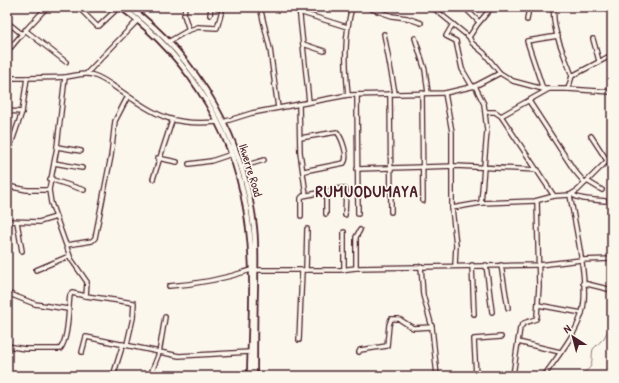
<svg xmlns="http://www.w3.org/2000/svg" width="619" height="383" font-family="'Patrick Hand',sans-serif">
  <style>
    .lines { fill: none; stroke-linecap: round; stroke-linejoin: round }
    .stream { stroke: #907477; stroke-width: 1 }
    .minor-casing { stroke: #4a1f2b; stroke-width: 6 }
    .major-casing { stroke: #4a1f2b; stroke-width: 8 }
    .minor { stroke: #fbf7ec; stroke-width: 3.5 }
    .major { stroke: #fbf7ec; stroke-width: 4.5 }
    .labels { text-anchor: middle; dominant-baseline: central; stroke-width: 3.5; stroke-linejoin: round; paint-order: stroke }
    .street-label { font-size: 12px; fill: #4a1f2b; stroke: #fbf7ec }
    .district-label { font-size: 16px; font-weight: bold; letter-spacing: 1px; fill: #4a1f2b; stroke: #fbf7ec }
  </style>
  <rect width="100%" height="100%" fill="#fbf7ec"/>
  <filter id="ink" filterUnits="userSpaceOnUse"><feTurbulence type="fractalNoise" baseFrequency=".025" numOctaves="2"/><feDisplacementMap in="SourceGraphic" scale="8" xChannelSelector="R" yChannelSelector="G"/><feConvolveMatrix kernelMatrix="1 2 1 2 8 2 1 2 1" color-interpolation-filters="sRGB"/></filter>
  <g filter="url(#ink)">
    <g class="lines">
      <path class="stream" d="M579,376C596,365 590,366 593,349L604,338L612,323"/>
      <defs>
        <g id="minor">
          <polyline points="78,7 97,26 99,26 119,7"/>
          <polyline points="185,7 184,15 189,30"/>
          <polyline points="260,7 270,49 278,108"/>
          <polyline points="299,7 309,102"/>
          <polyline points="366,7 392,16 407,18 421,23"/>
          <polyline points="432,7 469,37 472,43 484,53 500,73 513,81 543,89 568,89 612,92"/>
          <polyline points="464,7 479,22"/>
          <path d="M554,7C551,30 565,55 572,76"/>
          <polyline points="299,12 347,27"/>
          <polyline points="210,15 211,7"/>
          <polyline points="527,20 529,7"/>
          <polyline points="7,22 22,34 47,7"/>
          <polyline points="453,24 446,36 456,41 462,69 472,86"/>
          <polyline points="25,30 66,62"/>
          <polyline points="384,34 395,93"/>
          <polyline points="469,37 477,25 492,7"/>
          <polyline points="415,38 425,70 428,93"/>
          <polyline points="593,39 599,61"/>
          <polyline points="168,42 187,31 198,27 217,28 223,7"/>
          <polyline points="303,44 324,51"/>
          <polyline points="7,52 22,34"/>
          <polyline points="87,73 138,20"/>
          <polyline points="65,77 57,147 49,190 51,203 71,259 87,282 86,296 134,303 133,318 127,344"/>
          <path d="M7,78C26,78 46,78 66,77C74,76 84,72 93,75C103,78 113,86 122,92C159,117 173,126 218,122"/>
          <polyline points="475,86 484,104 487,131 481,203"/>
          <polyline points="543,89 527,41 558,36"/>
          <polyline points="568,89 572,76 612,55"/>
          <polyline points="422,93 423,201"/>
          <polyline points="445,93 452,132 452,208 456,245 455,266"/>
          <polyline points="390,94 391,212"/>
          <path d="M348,95C345,64 344,37 352,7"/>
          <polyline points="357,95 358,214"/>
          <polyline points="529,101 574,170 585,183"/>
          <polyline points="299,104 300,152 306,195"/>
          <polyline points="7,111 22,112"/>
          <polyline points="486,112 495,112 501,116 554,196"/>
          <polyline points="501,116 549,89"/>
          <polyline points="223,122 252,113 348,95 445,93 475,86 500,73"/>
          <polyline points="591,136 612,168"/>
          <path d="M300,138L337,132C342,138 349,157 344,163L304,171"/>
          <polyline points="57,147 81,151"/>
          <polyline points="7,156 22,112 27,78"/>
          <polyline points="158,158 177,162"/>
          <polyline points="54,163 82,168"/>
          <polyline points="189,164 211,161 232,154"/>
          <polyline points="241,167 264,160"/>
          <polyline points="357,169 456,166 538,170"/>
          <polyline points="50,179 84,190"/>
          <polyline points="153,179 172,121"/>
          <polyline points="587,181 602,190"/>
          <polyline points="7,186 27,190 49,190"/>
          <polyline points="326,191 326,214"/>
          <path d="M572,194C580,201 594,199 605,201"/>
          <polyline points="452,208 481,203 535,201 554,196 570,195 578,190 612,156"/>
          <polyline points="301,216 301,198 303,196 343,188 346,190 345,215"/>
          <polyline points="7,221 39,222 56,217"/>
          <polyline points="17,222 22,251"/>
          <polyline points="67,245 92,241 95,238 111,156 115,121 128,96"/>
          <polyline points="472,265 474,314"/>
          <polyline points="486,265 492,312"/>
          <polyline points="501,265 508,308"/>
          <polyline points="421,266 423,295 432,327 437,376"/>
          <polyline points="356,268 356,237 360,230"/>
          <polyline points="36,270 69,256"/>
          <polyline points="255,270 340,270 356,268 539,265 581,260 612,259"/>
          <polyline points="306,270 307,229"/>
          <polyline points="344,270 344,232"/>
          <polyline points="583,283 612,290"/>
          <path d="M169,286C198,284 224,279 251,270"/>
          <polyline points="7,293 35,304 68,309"/>
          <polyline points="538,305 582,313"/>
          <polyline points="299,340 302,271"/>
          <polyline points="518,342 560,352"/>
          <path d="M7,346L25,349H60C69,338 68,309 70,295L72,293L86,296"/>
          <polyline points="82,352 86,337 179,356 250,352"/>
          <polyline points="359,352 360,350 387,346 389,325 391,319 399,319 413,328 432,327"/>
          <polyline points="476,375 518,376"/>
          <polyline points="513,375 520,328 524,323 536,319 537,316 539,286 537,201"/>
          <polyline points="113,376 123,344"/>
          <polyline points="150,376 159,353 165,317"/>
          <polyline points="476,376 474,339 501,337"/>
          <path d="M544,376C557,357 575,336 582,313C590,285 575,226 570,195"/>
        </g>
        <g id="major">
          <path d="M121,7C193,60 239,139 249,228C255,276 251,327 250,376"/>
          <path d="M129,7C198,58 245,142 254,228C256,247 255,266 255,285C254,315 254,346 254,376"/>
        </g>
      </defs>
      <use href="#minor" class="minor-casing"/>
      <use href="#major" class="major-casing"/>
      <use href="#minor" class="minor"/>
      <use href="#major" class="major"/>
    </g>
  </g>
  <g class="labels">
    <g class="street-label">
      <text transform="translate(251 170) rotate(73)">Ikwerre Road</text>
    </g>
    <g class="district-label">
      <text x="367" y="191">RUMUODUMAYA</text>
    </g>
  </g>
  <rect width="619" height="383" fill="none" stroke="#fbf7ec" stroke-width="24"/>
  <rect x="12" y="12" width="595" height="359" fill="none" stroke="#4a1f2b" stroke-width="1.5" filter="url(#ink)"/>
  <g transform="translate(573 337) rotate(324)" stroke="#fbf7ec" stroke-width="3" paint-order="stroke">
  <path d="M0-3L7 15L0 10L-7 15Z" fill="#4a1f2b"/>
  <text y="-6" font-size="11" font-weight="bold" text-anchor="middle" fill="#4a1f2b">N</text>
  </g>
</svg>
